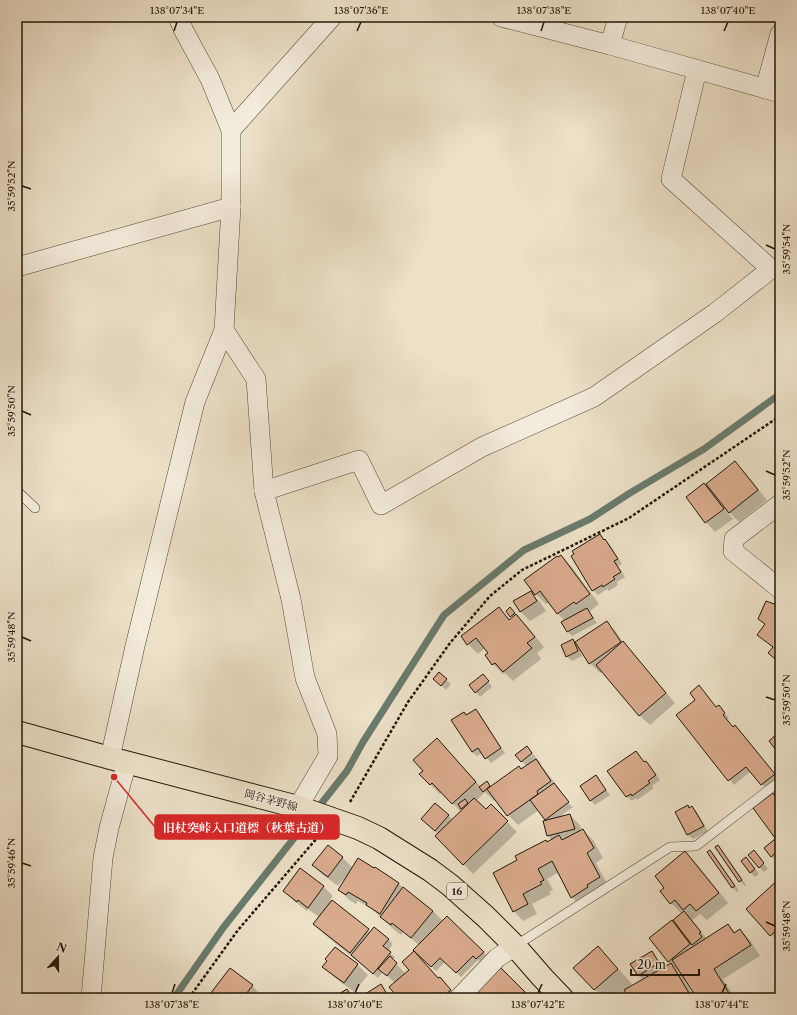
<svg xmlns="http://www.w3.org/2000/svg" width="797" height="1015" font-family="'Libre Caslon Text','Noto Serif JP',serif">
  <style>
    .shadow { fill: #0003; fill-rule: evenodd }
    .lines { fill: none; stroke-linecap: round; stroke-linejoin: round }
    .stream { stroke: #697b6e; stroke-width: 7 }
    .building { fill: #d9ab8d; stroke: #221709 }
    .service-casing { stroke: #544938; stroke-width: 10 }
    .minor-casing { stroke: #544938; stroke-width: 20 }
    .primary-casing { stroke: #221709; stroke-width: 24 }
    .path { stroke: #221709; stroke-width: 2.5; stroke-dasharray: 3 2; stroke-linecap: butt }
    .service { stroke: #f3ebdb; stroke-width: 9 }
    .minor { stroke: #f3ebdb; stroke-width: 19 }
    .primary { stroke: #ece0c7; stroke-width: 22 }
    .ticks { fill: none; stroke: #221709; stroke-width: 1.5 }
    .labels { text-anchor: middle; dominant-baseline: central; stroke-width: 3; stroke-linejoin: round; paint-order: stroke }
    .shield { fill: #f3ebdb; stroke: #615748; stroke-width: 1 }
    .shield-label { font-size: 10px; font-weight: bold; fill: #221709 }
    .street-label { font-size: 11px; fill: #221709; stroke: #f3ebdb }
    .leader { fill: none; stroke: #d62828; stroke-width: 1.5 }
    .callout-dot { fill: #d62828; stroke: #f3ebdb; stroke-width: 1.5 }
    .callout { fill: #d62828; stroke: #d62828; stroke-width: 1.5 }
    .callout-label { font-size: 12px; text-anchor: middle; font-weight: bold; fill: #fff }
    .neatline { fill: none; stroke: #221709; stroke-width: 1.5 }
    .ticks-label { font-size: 10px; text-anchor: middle; fill: #221709 }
  </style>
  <rect width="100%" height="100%" fill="#ece0c7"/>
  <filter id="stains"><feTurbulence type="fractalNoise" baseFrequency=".005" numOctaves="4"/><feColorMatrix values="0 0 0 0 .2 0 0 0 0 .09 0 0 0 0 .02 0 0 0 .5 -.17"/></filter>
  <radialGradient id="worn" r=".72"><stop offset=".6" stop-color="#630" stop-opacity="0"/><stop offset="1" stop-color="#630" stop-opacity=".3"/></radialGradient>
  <g class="shadow">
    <polygon points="735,463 745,472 767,500 739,522 728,511 727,512 733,519 715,532 706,522 704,484 711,490"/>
    <polygon points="600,535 610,545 622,564 618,566 625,577 617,582 618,585 609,591 607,589 598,595 593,590"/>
    <polygon points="561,556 571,566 599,604 589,612 591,614 597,623 572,636 568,632 563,623 565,621 558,614 549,602 546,604 536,594 559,558"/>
    <polygon points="530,592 540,602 546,611 530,621 520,611"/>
    <polygon points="499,608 510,620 513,618 507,611 510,609 526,625 544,647 537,653 541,659 513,681 505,673 503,674 493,664 486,655 489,653 485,648 478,654 468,644"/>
    <polygon points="606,622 616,632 624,644 633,653 675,703 650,725 640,716 603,671 600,673 590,663 580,647 579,648 582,656 572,661 567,656 573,640 575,643"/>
    <polygon points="434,679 446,680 451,684 446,690"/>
    <polygon points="487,680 492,687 480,697 476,692"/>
    <polygon points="716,708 723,711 729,718 727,720 733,728 735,726 740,731 778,779 766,789 751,771 734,785 677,715"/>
    <polygon points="476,710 480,715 505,753 491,763 482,753 477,756 472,752 467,716"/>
    <polygon points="527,747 541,763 540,764 545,770 561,791 560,792 572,807 572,806 573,807 559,817 570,815 580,825 582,831 583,830 593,840 603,858 596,863 609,887 581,907 572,897 559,872 547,879 553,890 549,892 551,894 532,904 537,914 523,921 514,911 548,843 552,840 548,836 544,822 548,821 539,810 518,825 508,815 496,799 494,801 485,792 476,801 486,810 491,805 517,832 473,874 436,836 438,834 422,819 448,815 453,820 461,812 442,792 440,794 430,784 447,750 481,787 487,782 491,787 527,766 521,761"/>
    <polygon points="646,762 650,766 660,780 652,786 654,788 637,800 636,798 632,801 627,797 609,771"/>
    <polygon points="596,776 600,781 610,795 595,805 590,800"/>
    <polygon points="773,794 780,802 780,841 776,837"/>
    <polygon points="688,806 690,809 692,808 697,812 708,831 693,839 688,835 676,813"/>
    <polygon points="328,846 343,858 353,868 375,870 375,868 399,884 433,911 443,921 447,917 488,957 482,963 478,960 461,977 445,962 436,971 415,950 419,945 403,932 401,935 391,927 372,909 358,901 356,904 349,900 340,890 350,873 349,873 338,886 323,875 313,865"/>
    <polygon points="780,846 780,857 776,861 771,856"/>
    <polygon points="710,851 715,856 739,891 737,892 733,887"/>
    <polygon points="722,851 746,885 745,886 740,881"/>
    <path d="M685,852L695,862L728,903L707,920L700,914L692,920L707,939L728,925L736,933L740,930L750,940L760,956L723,979L735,998H698L686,980L685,981L695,998H625L629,996L625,990L616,998H603L575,968L598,947L612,962L632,984L627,988L643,980L639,976L652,952L656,957L663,968L671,964L668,961L672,922L682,914L671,903L666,888ZM680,970L683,976L678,971Z"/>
    <polygon points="758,856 768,869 764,872 759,867"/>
    <polygon points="746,858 759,874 755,877 751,873"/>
    <polygon points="301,869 324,887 333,896 330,900 371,933 388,939 393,944 388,951 395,957 392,960 406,974 438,979 440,978 458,998 400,998 395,983 383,972 378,978 324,934 314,924 319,917 308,909 307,911 294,901 285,891"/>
    <polygon points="780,879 780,944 747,909"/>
    <polygon points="335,948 358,965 368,975 354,992 334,977 324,967"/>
    <polygon points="500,968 529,998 476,998"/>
    <polygon points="252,986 262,996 260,998 208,998"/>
  </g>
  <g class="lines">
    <polyline class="stream" points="174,998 223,928 347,771 363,742 444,615 524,550 590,519 630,493 704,449 780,394"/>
  </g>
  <g class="building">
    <polygon points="735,461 758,490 729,513 706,484"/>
    <polygon points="704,483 724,509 705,523 686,497"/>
    <polygon points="600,534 604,540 605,539 618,559 614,561 621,572 613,577 615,579 603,587 602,585 592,591 571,556 574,554 572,551"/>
    <polygon points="561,555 590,594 576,604 574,602 557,614 540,591 535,595 524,580 557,556 558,557"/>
    <polygon points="531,591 537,601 520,612 513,601"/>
    <polygon points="766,601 780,606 780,663 768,653 773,647 757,635 765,624 758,619"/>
    <polygon points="499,607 509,620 516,614 535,637 527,643 532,648 503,672 495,663 492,665 485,655 488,653 476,638 467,645 461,636"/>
    <polygon points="510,607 515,613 510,617 506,611"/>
    <polygon points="587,608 593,618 567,632 561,622"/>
    <polygon points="607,621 621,642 589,664 575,642"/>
    <polygon points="573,639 578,651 566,657 561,645"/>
    <polygon points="623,641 666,693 639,716 596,665"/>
    <polygon points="439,672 447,679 441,686 433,679"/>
    <polygon points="483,674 489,681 475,693 469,685"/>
    <polygon points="699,685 716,707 719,705 725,713 723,715 733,727 735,725 775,774 761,785 746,767 728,781 676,715 695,700 690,693"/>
    <polygon points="476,709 501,748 485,759 478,748 472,752 451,720 464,712 466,715"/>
    <polygon points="780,731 780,755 769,741"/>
    <polygon points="437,738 476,782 452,804 432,783 430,785 419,774 423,771 413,760"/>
    <polygon points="527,746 532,753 521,762 515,755"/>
    <polygon points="636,751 644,762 646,761 656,775 648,781 650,783 632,796 631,794 626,797 607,771"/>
    <polygon points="536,759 551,781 537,791 538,794 507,816 487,789 519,766 521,769"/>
    <polygon points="596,775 606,790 590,801 580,786"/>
    <polygon points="487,781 490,786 483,792 479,787"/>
    <polygon points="554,783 569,802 545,820 530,800"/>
    <polygon points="773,793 780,803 780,834 775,838 753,808"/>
    <polygon points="474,798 486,809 491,804 508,821 463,865 435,836"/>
    <polygon points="465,799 468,803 461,809 458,804"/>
    <polygon points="435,803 449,815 435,831 421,819"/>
    <polygon points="688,805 689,808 692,806 704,826 687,835 675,812"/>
    <polygon points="570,814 575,829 547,836 543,821"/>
    <polygon points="583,829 594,848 587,853 600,877 587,885 588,887 571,898 552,861 538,869 544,880 540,882 542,884 523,894 528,904 513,912 493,873 517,860 515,856 546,840 547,842 559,835 562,840"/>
    <polygon points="775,839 780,845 780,849 771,857 764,848"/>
    <polygon points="328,845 343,857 328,877 312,865"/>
    <polygon points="718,845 742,880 739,882 715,847"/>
    <polygon points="710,850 735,886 732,888 707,852"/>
    <polygon points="754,850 764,863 759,868 748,855"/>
    <polygon points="685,851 719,893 696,911 690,904 683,910 675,900 670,904 660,891 664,888 655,876"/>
    <polygon points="746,857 755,869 750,873 741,861"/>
    <polygon points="358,858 374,868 375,867 399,883 380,914 366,905 367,903 348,892 346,895 338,890"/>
    <polygon points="300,868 324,886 308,908 298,900 297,902 283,891"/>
    <polygon points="780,878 780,927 770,936 746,909"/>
    <polygon points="403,887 433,911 411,938 392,923 391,925 380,917"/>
    <polygon points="332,900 369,929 350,953 313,924"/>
    <polygon points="684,911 701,932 699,933 702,937 692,945 673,920"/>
    <polygon points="447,916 484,952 476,959 473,956 456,973 440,958 431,967 413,950"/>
    <polygon points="672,920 690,944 668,962 649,938"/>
    <polygon points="728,924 734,933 740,929 751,945 714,969 732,998 697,998 672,960"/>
    <polygon points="374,927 389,939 383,946 391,952 373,974 351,955"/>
    <polygon points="780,944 780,955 775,949"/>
    <polygon points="598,946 618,969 594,990 573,968"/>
    <polygon points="335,947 358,964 344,983 322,967 327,961 325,959"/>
    <polygon points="414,951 438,978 440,977 451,990 441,998 398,998 389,987 409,970 402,962"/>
    <polygon points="652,951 659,963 638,976 630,964"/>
    <polygon points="390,956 397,963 387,976 378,969"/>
    <polygon points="671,963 692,998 629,998 624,990"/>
    <polygon points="500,967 525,992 519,998 475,998 472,995"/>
    <polygon points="230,968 253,985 243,998 207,998"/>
    <polygon points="381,984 388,996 392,993 396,998 359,998"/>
    <polygon points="347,989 353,998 332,998"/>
  </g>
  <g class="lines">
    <defs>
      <g id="service">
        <polyline points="17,491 35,508"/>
        <polyline points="515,946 670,847 696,846 775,785 780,789"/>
      </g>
      <g id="minor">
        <polyline points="501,17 610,45 780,93"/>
        <polyline points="610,45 618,17"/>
        <polyline points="765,89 780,34"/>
        <polyline points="231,130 332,17"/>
        <polyline points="17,267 231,207"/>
        <polyline points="224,330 256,379 264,491 291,599 305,678 327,734 328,756 298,807"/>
        <polyline points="264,491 359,460 381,505 482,447 594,397 715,313 771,269 671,179 697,70"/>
        <polyline points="780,504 734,539 733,551 780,589"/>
        <polyline points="110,758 135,646 195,402 224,330 231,207 231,130 210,79 184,31 178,17"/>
        <polyline points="91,998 103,858 109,828 127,762"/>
        <polyline points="459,998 497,958 515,946"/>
      </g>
      <polyline id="primary" points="17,732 110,758 298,807 358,828 379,838 430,870 450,885 486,917 515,946 542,977 562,998"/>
    </defs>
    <use href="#service" class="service-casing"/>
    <use href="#minor" class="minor-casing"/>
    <use href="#primary" class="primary-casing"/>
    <g class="path">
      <polyline points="780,371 777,374 780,379"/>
      <polyline points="350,802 408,702 450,643 490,596 522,570 629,518 780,416"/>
      <polyline points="189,998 238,930 317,838"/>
    </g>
    <use href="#service" class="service"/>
    <use href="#minor" class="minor"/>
    <use href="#primary" class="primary"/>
  </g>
  <path class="ticks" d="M174,31L177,22M357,31L361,22M541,31L544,22M724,31L728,22M22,186L31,189M766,245L775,249M22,411L31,415M766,471L775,475M22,637L31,641M766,697L775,700M22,863L31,866M766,922L775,926M172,993L175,984M355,993L359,984M538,993L542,984M722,993L726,984"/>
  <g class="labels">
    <rect class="shield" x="447" y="883" width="20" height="16" rx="3"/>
    <g class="shield-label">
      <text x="457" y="891">16</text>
    </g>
    <g class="street-label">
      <text transform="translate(271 800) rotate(15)">岡谷茅野線</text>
    </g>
  </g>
  <path class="leader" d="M114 777L155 827"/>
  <circle class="callout-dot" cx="114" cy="777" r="4"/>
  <rect class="callout" x="155" y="815" width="184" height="24" rx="4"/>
  <g class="callout-label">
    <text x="247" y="832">旧杖突峠入口道標（秋葉古道）</text>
  </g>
  <rect width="797" height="1015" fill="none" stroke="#ece0c7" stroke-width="44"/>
  <g transform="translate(58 957) rotate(21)" stroke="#f3ebdb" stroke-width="3" paint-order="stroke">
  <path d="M0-3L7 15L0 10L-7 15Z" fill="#221709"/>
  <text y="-6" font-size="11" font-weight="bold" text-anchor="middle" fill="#221709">N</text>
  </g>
  <path d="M631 969v6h68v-6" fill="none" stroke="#221709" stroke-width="2"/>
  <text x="637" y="969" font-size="12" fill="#221709" stroke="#f3ebdb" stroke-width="3" paint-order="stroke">20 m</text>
  <rect x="22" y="22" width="753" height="971" class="neatline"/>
  <g class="ticks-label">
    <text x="177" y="14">138°07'34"E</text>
    <text x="361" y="14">138°07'36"E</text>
    <text x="544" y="14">138°07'38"E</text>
    <text x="728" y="14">138°07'40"E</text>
    <text transform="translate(11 186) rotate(-90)" y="4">35°59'52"N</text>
    <text transform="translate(786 249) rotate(-90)" y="4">35°59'54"N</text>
    <text transform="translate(11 411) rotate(-90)" y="4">35°59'50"N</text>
    <text transform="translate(786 475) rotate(-90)" y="4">35°59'52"N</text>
    <text transform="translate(11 637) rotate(-90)" y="4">35°59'48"N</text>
    <text transform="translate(786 700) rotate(-90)" y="4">35°59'50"N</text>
    <text transform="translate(11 863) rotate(-90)" y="4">35°59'46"N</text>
    <text transform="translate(786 926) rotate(-90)" y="4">35°59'48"N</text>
    <text x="172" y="1008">138°07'38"E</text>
    <text x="355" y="1008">138°07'40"E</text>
    <text x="538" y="1008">138°07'42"E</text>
    <text x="722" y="1008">138°07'44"E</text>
  </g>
  <rect width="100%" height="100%" filter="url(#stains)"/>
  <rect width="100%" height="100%" fill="url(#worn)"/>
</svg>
